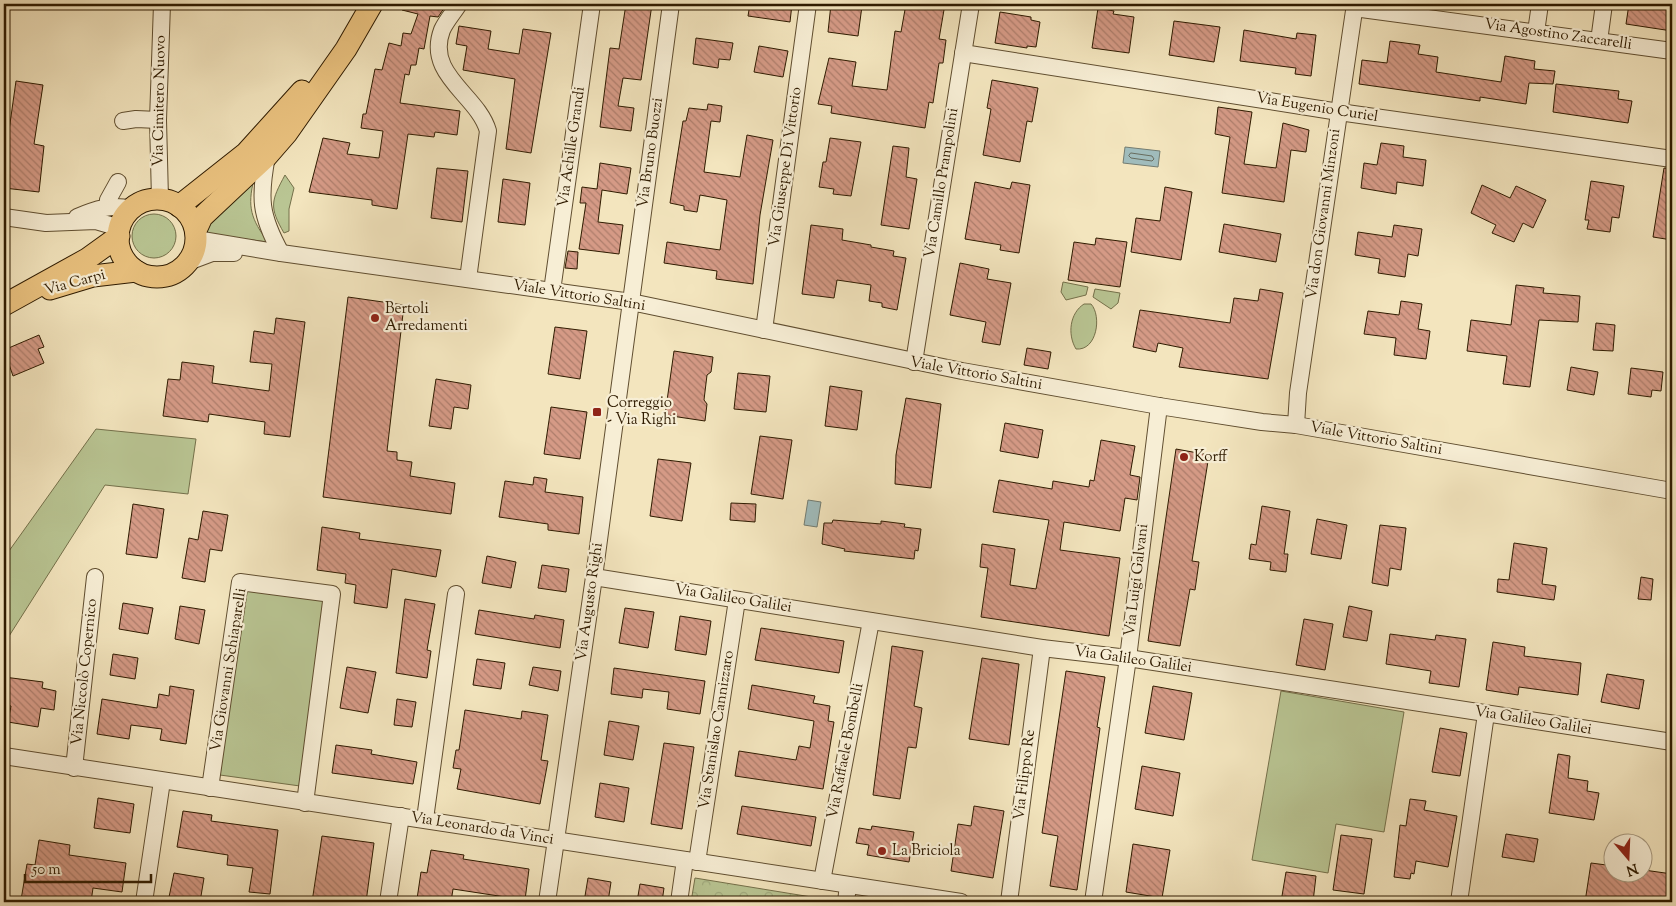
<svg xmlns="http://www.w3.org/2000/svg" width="1676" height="906" font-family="'Sorts Mill Goudy',serif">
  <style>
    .grass { fill: #b9c593; stroke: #74704a }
    .park { fill: url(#park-crowns); stroke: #74704a }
    .water { fill: #a0bcbc; stroke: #737c71 }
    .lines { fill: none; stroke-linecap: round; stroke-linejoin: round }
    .shore { stroke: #686c5e; stroke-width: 1 }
    .building { fill: url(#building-back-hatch); stroke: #2f1b00 }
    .minor-casing { stroke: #604e30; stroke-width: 18 }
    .major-casing { stroke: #2f1b00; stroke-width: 23 }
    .minor { stroke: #f7eed5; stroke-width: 16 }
    .major { stroke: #eac27f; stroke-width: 21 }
    .poi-dot { fill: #8f2418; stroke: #f7eed5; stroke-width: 2 }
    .labels { text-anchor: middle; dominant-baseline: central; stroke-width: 4.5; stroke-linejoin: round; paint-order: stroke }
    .street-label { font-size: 15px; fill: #2f1b00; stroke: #f7eed5 }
    .poi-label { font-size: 15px; fill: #2f1b00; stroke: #f7eed5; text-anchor: start }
  </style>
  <defs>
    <pattern id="park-crowns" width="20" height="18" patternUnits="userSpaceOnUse" patternTransform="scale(1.25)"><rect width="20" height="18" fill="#b9c593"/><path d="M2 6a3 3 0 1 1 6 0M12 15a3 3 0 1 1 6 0" fill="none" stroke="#9fa97d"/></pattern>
    <pattern id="building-back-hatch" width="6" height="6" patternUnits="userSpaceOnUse" patternTransform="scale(1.25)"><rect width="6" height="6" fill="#d59a86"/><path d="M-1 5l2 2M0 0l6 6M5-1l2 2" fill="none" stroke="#ad7d6b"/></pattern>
  </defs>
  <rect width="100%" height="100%" fill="#f3e5be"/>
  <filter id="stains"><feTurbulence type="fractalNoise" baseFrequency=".004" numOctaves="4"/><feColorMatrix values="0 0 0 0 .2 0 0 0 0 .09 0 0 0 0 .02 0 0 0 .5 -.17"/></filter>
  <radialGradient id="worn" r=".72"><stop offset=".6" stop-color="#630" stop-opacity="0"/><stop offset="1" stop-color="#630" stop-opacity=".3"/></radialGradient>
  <g class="grass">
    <path d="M285,175L294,188L289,209V231L284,233C269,207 271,201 285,175Z"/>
    <path d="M254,179C247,207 251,219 268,242L213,235L207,232L210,219Z"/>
    <circle cx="154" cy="236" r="22"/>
    <polygon points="1063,282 1088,287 1086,295 1066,300 1061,292"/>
    <polygon points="1095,289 1120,293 1118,303 1111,309 1093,297"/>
    <path d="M1084,304H1091C1102,316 1097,351 1076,349C1067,334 1070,313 1084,304Z"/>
    <polygon points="96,429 196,439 188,494 105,485 4,644 4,558"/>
    <polygon points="244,590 324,600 300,786 220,775"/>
    <polygon points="1281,691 1404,712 1384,832 1336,824 1328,873 1252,860"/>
  </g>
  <polygon class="park" points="695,878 842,902 691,902"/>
  <g class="water">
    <polygon points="1125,147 1160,151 1158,167 1123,163"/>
    <polygon points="808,500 821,502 817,527 804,525"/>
  </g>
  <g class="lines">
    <polygon class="shore" points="1131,153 1152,156 1154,159 1152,161 1131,158 1129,156"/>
  </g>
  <g class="building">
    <polygon points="402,4 447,4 438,17 430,16 424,49 419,48 416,65 411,65 409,75 405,74 400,103 460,111 457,135 435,132 434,137 408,134 397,209 372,205 372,200 309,192 323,138 350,143 347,154 379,158 383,131 361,128 363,114 366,114 375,69 382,70 389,43 401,46 403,33 411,34 418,14 402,10"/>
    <polygon points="626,4 652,4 641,80 623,78 618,106 634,108 631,131 600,127 610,48 619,49"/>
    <polygon points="750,4 792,4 790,22 748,16"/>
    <polygon points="831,4 862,6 858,36 828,32"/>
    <polygon points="906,4 945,4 939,39 946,40 943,63 939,63 933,103 929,102 925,128 831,113 832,106 818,104 829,58 856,62 852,86 887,90 895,31 901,32"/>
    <polygon points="1629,4 1672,4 1672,31 1626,24"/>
    <polygon points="1098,8 1114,11 1113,14 1134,17 1129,53 1092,48"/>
    <polygon points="1000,12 1031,17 1031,20 1040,22 1036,47 1027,46 1027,48 995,43"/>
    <polygon points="1174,21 1220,27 1214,62 1169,55"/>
    <polygon points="459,26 491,31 488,49 519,54 523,29 551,33 531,153 506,149 515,79 463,70 467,46 456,44"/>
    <polygon points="1244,30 1296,39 1297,33 1316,35 1311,76 1295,74 1296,68 1240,61"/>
    <polygon points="696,38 733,43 730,60 719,59 718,68 693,64"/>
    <polygon points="1390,41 1420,45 1418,54 1438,57 1436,72 1501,82 1505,56 1535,61 1534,69 1555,71 1553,84 1529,83 1526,104 1480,97 1480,101 1359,84 1362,60 1387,63"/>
    <polygon points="759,46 788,51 783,77 754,72"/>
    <polygon points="992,80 1038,88 1032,122 1027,121 1020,162 983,155 991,109 987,108"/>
    <polygon points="16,81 43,85 34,144 44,146 39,192 4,188 4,166"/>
    <polygon points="1556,84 1619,91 1618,99 1632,101 1628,123 1553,112"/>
    <polygon points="708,104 722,106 720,122 711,121 704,172 740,177 747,135 773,140 760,215 753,284 716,279 717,271 664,263 667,242 720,250 727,200 700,195 697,212 684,210 684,206 670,203 683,121 686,121 689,108 707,110"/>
    <polygon points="1218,107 1252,112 1244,164 1276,168 1283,123 1309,130 1306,152 1291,150 1284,202 1222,193 1230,137 1215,134"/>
    <polygon points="830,138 861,142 851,196 833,194 834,189 819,187 823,162 826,162"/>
    <polygon points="1381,143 1404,146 1403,157 1426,160 1423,186 1397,182 1396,194 1361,188 1364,163 1377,165"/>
    <polygon points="893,146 909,148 906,177 917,179 909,229 881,225"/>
    <polygon points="600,163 631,168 627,194 602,190 598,222 623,225 619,254 579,249 586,203 580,203 582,187 597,189"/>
    <polygon points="437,168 468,171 462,222 431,218"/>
    <polygon points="1664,168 1672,169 1672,240 1653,237"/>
    <polygon points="503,179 530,183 525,225 498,222"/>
    <polygon points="1591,181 1624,186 1619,218 1612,217 1610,232 1587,229 1589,220 1585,220"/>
    <polygon points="975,182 1010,189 1012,182 1030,185 1019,253 1000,250 1001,245 965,239"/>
    <polygon points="1482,185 1510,198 1516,186 1546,200 1533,228 1523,223 1514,242 1492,233 1496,225 1471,213"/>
    <polygon points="1165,187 1192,192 1181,260 1131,252 1136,218 1160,221"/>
    <polygon points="1224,224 1281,234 1276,262 1219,252"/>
    <polygon points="811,225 843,229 842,240 871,245 871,247 894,251 893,256 906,258 897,310 882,307 882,303 869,301 871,285 837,280 834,298 802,294"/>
    <polygon points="1394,225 1422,229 1418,256 1408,254 1405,277 1378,273 1380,259 1355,255 1358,232 1392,237"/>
    <polygon points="1096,238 1127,242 1120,287 1068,280 1074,242 1095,245"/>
    <polygon points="568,251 578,252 577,269 565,268"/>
    <polygon points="960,263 989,269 987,279 1011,283 1000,345 982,342 986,322 950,315"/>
    <polygon points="1516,285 1544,288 1543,293 1580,296 1578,322 1539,320 1530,387 1503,384 1507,356 1467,351 1471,320 1511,325"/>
    <polygon points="1260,289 1283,293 1268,379 1179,367 1183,348 1158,343 1156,352 1133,347 1140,310 1230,323 1234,298 1258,301"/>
    <polygon points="348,297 404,305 387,451 397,452 397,460 412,462 410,476 455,483 451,514 323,497"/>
    <polygon points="1401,301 1422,304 1418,329 1430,331 1426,359 1394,355 1396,338 1364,334 1368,311 1399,315"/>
    <polygon points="276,318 305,322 290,437 264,434 265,422 209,414 208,422 163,416 168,379 180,380 182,362 214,366 212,383 269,391 272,364 250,362 254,331 274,334"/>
    <polygon points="1596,323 1615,325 1613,351 1593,350"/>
    <polygon points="555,327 587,331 580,379 548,374"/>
    <polygon points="39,335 44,347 38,349 44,363 13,376 4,350"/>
    <polygon points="1027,348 1051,352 1048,369 1024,365"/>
    <polygon points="674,351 713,357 711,372 707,375 704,400 707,404 705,421 665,415"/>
    <polygon points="1571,367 1598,372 1594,395 1567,390"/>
    <polygon points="1631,368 1663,372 1661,391 1652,390 1651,397 1628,394"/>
    <polygon points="738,373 770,376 766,412 734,409"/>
    <polygon points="436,379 471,385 468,409 454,407 451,429 429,426"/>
    <polygon points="830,386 862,391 857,430 825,426"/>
    <polygon points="906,398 941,404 931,488 895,484 896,455"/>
    <polygon points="551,407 587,412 580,459 544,454"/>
    <polygon points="1005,423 1043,430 1038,458 1000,451"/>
    <polygon points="760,436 792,440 783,499 751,494"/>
    <polygon points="1101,440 1135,446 1130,475 1140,477 1137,500 1125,498 1120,531 1064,522 1060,550 1120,558 1109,636 981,617 988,568 980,567 982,544 1015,549 1010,585 1036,589 1049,520 993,512 999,480 1052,489 1053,481 1089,487 1090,480 1094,481"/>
    <polygon points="1176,449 1209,455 1192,561 1199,562 1195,590 1190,589 1180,646 1148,641"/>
    <polygon points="658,459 691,463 682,521 650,516"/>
    <polygon points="534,477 547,479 545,492 583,497 579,534 548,530 548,524 499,517 505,481 533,485"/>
    <polygon points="731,503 756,504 755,522 730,520"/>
    <polygon points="133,504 164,509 157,558 126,554"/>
    <polygon points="1262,506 1290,511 1284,554 1288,554 1286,572 1270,570 1271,562 1249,559 1251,544 1256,545"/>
    <polygon points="203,511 228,515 222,551 210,549 205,582 182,578 189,538 198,540"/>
    <polygon points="1317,519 1347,525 1341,559 1311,554"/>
    <polygon points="833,520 881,524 881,521 905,524 904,527 921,529 918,551 915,550 914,559 844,551 845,549 822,544 824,523 832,523"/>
    <polygon points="1380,525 1406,528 1401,570 1390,568 1388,586 1372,583"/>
    <polygon points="322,527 360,533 359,539 441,550 436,577 392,569 387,608 354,603 356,585 345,583 346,574 317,570"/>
    <polygon points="1514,543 1547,548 1542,584 1556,586 1554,600 1497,592 1498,579 1509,580"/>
    <polygon points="487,556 516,562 511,588 482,583"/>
    <polygon points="542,565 569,569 566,592 538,588"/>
    <polygon points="1641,577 1653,579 1651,600 1638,599"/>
    <polygon points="405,599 435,604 427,650 431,651 427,678 396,673"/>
    <polygon points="123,603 153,608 148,634 119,629"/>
    <polygon points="180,606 205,610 199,644 175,639"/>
    <polygon points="1349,606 1372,611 1367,641 1343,637"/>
    <polygon points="625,608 654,612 648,648 619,643"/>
    <polygon points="479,610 534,619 535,615 564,620 560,648 475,634"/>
    <polygon points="680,616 711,621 706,655 675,650"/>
    <polygon points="1304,619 1333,624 1325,670 1296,665"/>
    <polygon points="761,628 844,641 839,673 755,660"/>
    <polygon points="1390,634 1435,640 1436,635 1466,639 1459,687 1429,683 1431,671 1386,664"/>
    <polygon points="1493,642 1525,647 1524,656 1581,663 1578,695 1519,687 1518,695 1486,690"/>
    <polygon points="892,646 923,651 914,706 922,708 916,748 908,747 900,799 873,795"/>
    <polygon points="113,654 138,658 135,679 110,675"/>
    <polygon points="982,658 1019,664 1009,745 969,739"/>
    <polygon points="477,659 505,663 501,689 473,685"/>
    <polygon points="347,667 376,672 368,713 340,708"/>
    <polygon points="533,667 561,671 558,691 529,685"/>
    <polygon points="614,668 705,681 700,714 667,709 669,692 643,689 642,698 611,694"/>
    <polygon points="1066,671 1105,677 1097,727 1100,728 1077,890 1050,886 1058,836 1042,833"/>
    <polygon points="1607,674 1644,680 1639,709 1601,702"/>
    <polygon points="4,677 43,682 42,688 56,691 54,710 41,708 38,727 8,722 11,706 4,705"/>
    <polygon points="752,685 815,696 813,703 830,706 828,721 834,722 823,789 735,776 739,751 796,760 799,746 810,748 814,721 748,709"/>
    <polygon points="170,686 194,690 186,744 160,740 162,729 131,725 129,739 97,734 102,699 157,708 159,694 169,696"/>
    <polygon points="1153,686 1192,693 1184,740 1145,733"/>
    <polygon points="397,699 416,702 412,727 394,725"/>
    <polygon points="465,710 521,719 522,711 548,715 541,760 548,761 540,804 457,789 461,769 453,768 456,750 459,750"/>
    <polygon points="609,721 639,726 633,760 604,755"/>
    <polygon points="1440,728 1467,733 1460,776 1432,772"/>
    <polygon points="664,743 694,747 682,829 651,824"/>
    <polygon points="336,745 372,750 371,754 417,762 413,784 332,773"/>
    <polygon points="1558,754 1570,756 1568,778 1588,781 1587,791 1599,793 1594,820 1549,813"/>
    <polygon points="1142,766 1180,773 1173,816 1135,809"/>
    <polygon points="600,783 629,788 624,822 595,817"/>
    <polygon points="98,798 134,804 130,833 94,828"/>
    <polygon points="1410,799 1426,801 1424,810 1457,816 1448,867 1416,861 1414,874 1411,873 1410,879 1394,877 1400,825 1406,826"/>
    <polygon points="742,806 816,817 811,846 737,834"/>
    <polygon points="974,806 1004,811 993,878 951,871 958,824 971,826"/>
    <polygon points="183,811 212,815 211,821 278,830 270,894 249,892 253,868 227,865 228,855 177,847"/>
    <polygon points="872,826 914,832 909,862 867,855 869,845 856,843 859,828 871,830"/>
    <polygon points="1506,834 1538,839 1534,862 1502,857"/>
    <polygon points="1341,835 1372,839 1364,894 1333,890"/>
    <polygon points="322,836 374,843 366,902 312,902"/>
    <polygon points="39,840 70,845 69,855 126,863 122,892 93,888 91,902 37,902 21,900 27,864 35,865"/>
    <polygon points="1133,844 1170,850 1162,898 1126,892"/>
    <polygon points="431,850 464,855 463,859 529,869 525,900 453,889 451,902 417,899 421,872 427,873"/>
    <polygon points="1591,863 1614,866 1614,874 1644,874 1644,870 1672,874 1672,902 1585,902"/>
    <polygon points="1286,872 1316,876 1313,902 1281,902"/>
    <polygon points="174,873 204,878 200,902 168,902"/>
    <polygon points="588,878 611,882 608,902 584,902"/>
    <polygon points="640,884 664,888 662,902 637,902"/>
  </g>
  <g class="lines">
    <defs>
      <g id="minor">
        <path d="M459,4C454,12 446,21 442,30C425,75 478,95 488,131L468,279"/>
        <polyline points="1354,8 1672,51"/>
        <polyline points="1536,32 1540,4"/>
        <polyline points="1599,41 1604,4"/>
        <polyline points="963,53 1339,112 1672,159"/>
        <polyline points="123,121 136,119 158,120"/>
        <path d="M267,156C259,198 260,215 281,253"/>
        <polyline points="160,199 158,120 162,4"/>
        <polyline points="111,206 108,200 118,182"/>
        <polyline points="4,217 46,223 96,221 120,228"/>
        <path d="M77,217C96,209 111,204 131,209"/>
        <polyline points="196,239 281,253 631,302 962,371 1159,406 1262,422 1296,425 1672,491"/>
        <polyline points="188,262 212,253 234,253"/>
        <polyline points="552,291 592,4"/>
        <polyline points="764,330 808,4"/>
        <polyline points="914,362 971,4"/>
        <polyline points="1296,425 1298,393 1355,4"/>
        <polyline points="594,577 1042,648 1128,658 1672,742"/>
        <polyline points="4,756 961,902"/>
        <polyline points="74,768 95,577"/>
        <polyline points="210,788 240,582 332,594 305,803"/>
        <polyline points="425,819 456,594"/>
        <polyline points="697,862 737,600"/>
        <polyline points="822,881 871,621"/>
        <polyline points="144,902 162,781"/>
        <polyline points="388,902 401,816"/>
        <polyline points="547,902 594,577 671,4"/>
        <polyline points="679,902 685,860"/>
        <polyline points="846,902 848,885"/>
        <polyline points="1009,902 1042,648"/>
        <polyline points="1093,902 1128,658 1159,406"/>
        <polyline points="1459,902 1486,714"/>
      </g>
      <g id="major">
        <circle cx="157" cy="238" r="39"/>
        <polyline points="179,206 246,153 302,91"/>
        <polyline points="196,230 202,217 267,156 287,133 346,49 372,4"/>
        <polyline points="50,289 93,276 136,271"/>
        <polyline points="4,305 87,259 119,236"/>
      </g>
    </defs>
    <use href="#minor" class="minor-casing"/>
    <use href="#major" class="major-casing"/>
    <use href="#minor" class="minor"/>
    <use href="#major" class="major"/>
  </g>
  <g class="poi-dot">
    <circle cx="375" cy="318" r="5"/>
    <rect x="592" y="407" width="10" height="10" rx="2.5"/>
    <circle cx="1184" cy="457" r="5"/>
    <circle cx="882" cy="851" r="5"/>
  </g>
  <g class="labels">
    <g class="street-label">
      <text transform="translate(1558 35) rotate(8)">Via Agostino Zaccarelli</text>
      <text transform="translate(160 101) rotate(-89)">Via Cimitero Nuovo</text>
      <text transform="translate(1317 108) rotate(9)">Via Eugenio Curiel</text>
      <text transform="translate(572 147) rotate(-82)">Via Achille Grandi</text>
      <text transform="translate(651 153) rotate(-82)">Via Bruno Buozzi</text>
      <text transform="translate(786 167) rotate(-82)">Via Giuseppe Di Vittorio</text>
      <text transform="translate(942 183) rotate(-81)">Via Camillo Prampolini</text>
      <text transform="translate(1324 214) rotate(-82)">Via don Giovanni Minzoni</text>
      <text transform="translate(75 283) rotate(-15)">Via Carpi</text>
      <text transform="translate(579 296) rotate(9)">Viale Vittorio Saltini</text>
      <text transform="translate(976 374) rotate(10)">Viale Vittorio Saltini</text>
      <text transform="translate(1376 439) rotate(10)">Viale Vittorio Saltini</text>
      <text transform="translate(1137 580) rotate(-83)">Via Luigi Galvani</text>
      <text transform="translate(733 599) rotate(9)">Via Galileo Galilei</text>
      <text transform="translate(590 602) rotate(-82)">Via Augusto Righi</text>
      <text transform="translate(1133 660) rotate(8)">Via Galileo Galilei</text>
      <text transform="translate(229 670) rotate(-81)">Via Giovanni Schiaparelli</text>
      <text transform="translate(85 672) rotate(-84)">Via Niccolò Copernico</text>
      <text transform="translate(1533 721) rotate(9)">Via Galileo Galilei</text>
      <text transform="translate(717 730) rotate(-81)">Via Stanislao Cannizzaro</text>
      <text transform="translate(846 751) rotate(-79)">Via Raffaele Bombelli</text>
      <text transform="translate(1025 775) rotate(-83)">Via Filippo Re</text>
      <text transform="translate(482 829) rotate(9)">Via Leonardo da Vinci</text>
    </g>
    <g class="poi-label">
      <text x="385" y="309">Bertoli<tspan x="385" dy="17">Arredamenti</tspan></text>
      <text x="607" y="403">Correggio<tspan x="607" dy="17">- Via Righi</tspan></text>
      <text x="1194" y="457">Korff</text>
      <text x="892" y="851">La Briciola</text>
    </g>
  </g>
  <rect width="1676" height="906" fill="none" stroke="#f3e5be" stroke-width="20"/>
  <rect x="5" y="5" width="1666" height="896" fill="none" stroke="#2f1b00" stroke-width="2.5"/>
  <rect x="10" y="10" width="1656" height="886" fill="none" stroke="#2f1b00"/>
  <g transform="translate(1628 858) rotate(161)"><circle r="24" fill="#f7eed5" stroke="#a79a80"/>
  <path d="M0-4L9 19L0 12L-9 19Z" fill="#8f2418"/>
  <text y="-8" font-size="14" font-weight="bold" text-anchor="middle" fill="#2f1b00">N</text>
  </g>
  <path d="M25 874v8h126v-8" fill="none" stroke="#2f1b00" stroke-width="2.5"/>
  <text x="32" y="874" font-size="15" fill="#2f1b00" stroke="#f7eed5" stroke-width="4" paint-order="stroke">50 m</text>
  <rect width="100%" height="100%" filter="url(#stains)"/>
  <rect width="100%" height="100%" fill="url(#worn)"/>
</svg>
